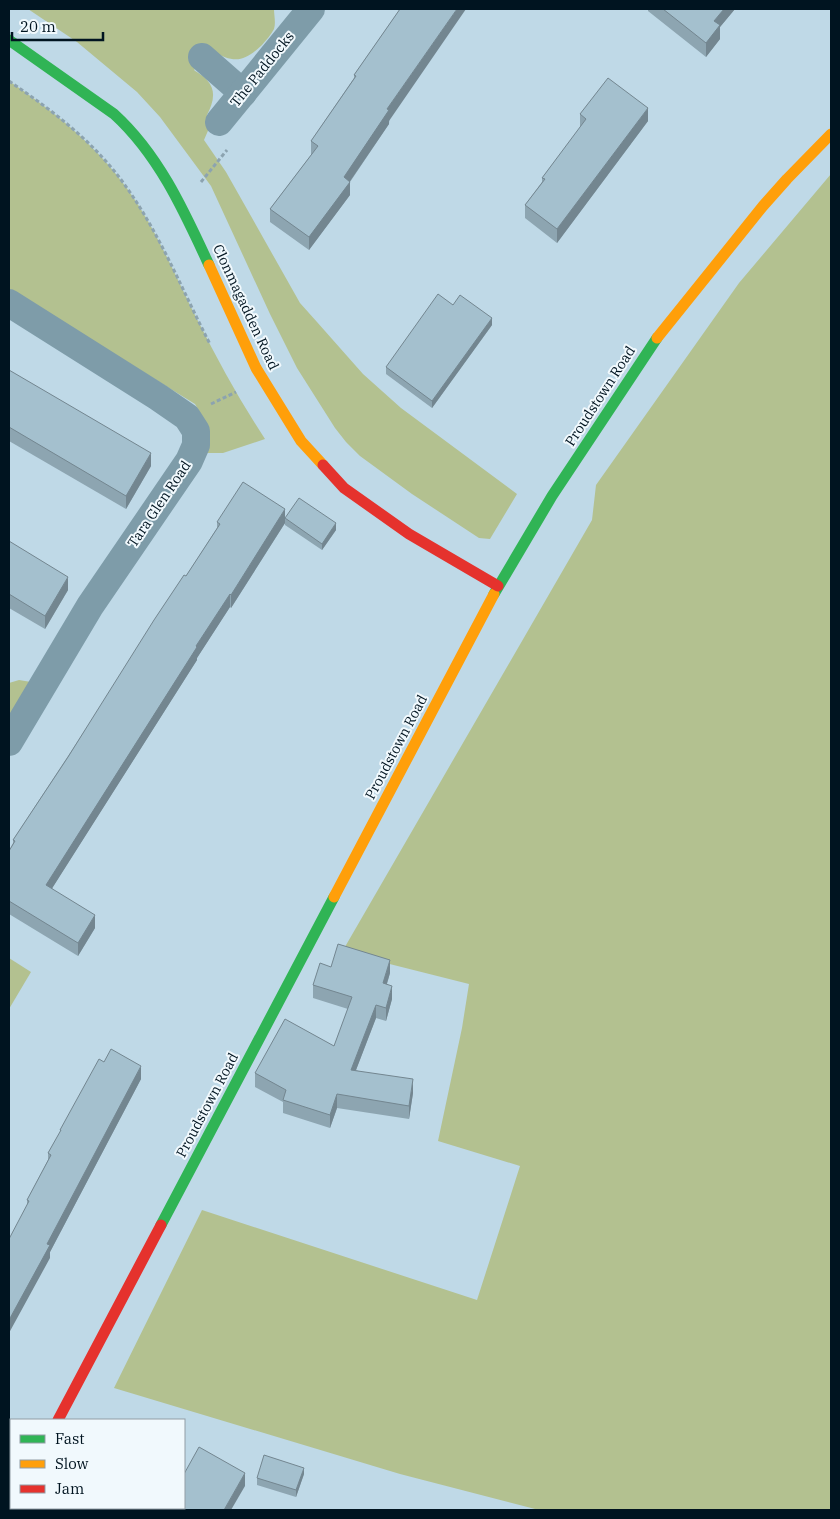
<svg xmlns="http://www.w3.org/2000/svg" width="840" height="1519" font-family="'IBM Plex Serif',serif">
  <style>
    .green { fill: #b3c190 }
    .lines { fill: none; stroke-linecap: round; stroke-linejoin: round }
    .path { stroke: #8ca3b0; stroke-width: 3; stroke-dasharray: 4 2.5; stroke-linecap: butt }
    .street { stroke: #7e9ca9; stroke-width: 28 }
    .fast { stroke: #30b455; stroke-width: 11 }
    .slow { stroke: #ff9f0a; stroke-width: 11 }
    .jam { stroke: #e5322d; stroke-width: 11 }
    .wall { fill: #8da5b1 }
    .shaded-wall { fill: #738690 }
    .building { fill: #a4c0ce; stroke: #738690 }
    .labels { text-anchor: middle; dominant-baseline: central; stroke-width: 4; stroke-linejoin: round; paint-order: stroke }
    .street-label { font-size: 14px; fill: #001420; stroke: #f1f9fd }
  </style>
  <rect width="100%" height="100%" fill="#bfd9e7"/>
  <g class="green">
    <path d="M28,9H274C274,15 276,23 274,29C271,35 266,40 262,45C243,63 234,63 212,51L194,70C198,73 204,76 207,80C217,91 213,103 207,115L213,119L204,140L226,172L300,303L317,322L363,374L401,408L517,494L490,539L479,538L412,494L360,456L346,442L335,428L297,368L270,314L211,186L160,117L137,92L77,42Z"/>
    <path d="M9,81C53,111 94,143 126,187C156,228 175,276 198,321C218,361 240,401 265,439L223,453H207L206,423L195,404L9,289Z"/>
    <polygon points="831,174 831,1510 539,1510 400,1474 114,1388 202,1210 477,1300 520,1166 438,1141 462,1028 469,984 342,952 592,520 596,485 739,283"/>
    <polygon points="19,680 31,682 9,721 9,683"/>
    <polygon points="9,958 31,972 9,1009"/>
  </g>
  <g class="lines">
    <g class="path">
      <path d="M9,81C53,111 96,143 127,188C161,236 183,292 210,344"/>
      <polyline points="201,182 227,150"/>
      <polyline points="211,404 236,392"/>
      <polyline points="9,1466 11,1461"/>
    </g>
    <g class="street">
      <polyline points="202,57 243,93"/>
      <polyline points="219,122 311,9"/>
      <polyline points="9,303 158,397 187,417 196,431 196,445 189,461 90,606 9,742"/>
      <polyline points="60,1510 62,1508"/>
    </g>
    <g class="fast">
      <path d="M9,40L114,114C159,155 184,211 209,265"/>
      <polyline points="494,594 552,496 657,338"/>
      <polyline points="161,1225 334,897"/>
    </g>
    <g class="slow">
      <polyline points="209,265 256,368 301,441 323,465"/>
      <polyline points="657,338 763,206 787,179 831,134"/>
      <polyline points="334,897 494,594"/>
    </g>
    <g class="jam">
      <polyline points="323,465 344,488 409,534 498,586"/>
      <polyline points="58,1420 161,1225"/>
      <polyline points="10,1510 12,1508"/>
    </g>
  </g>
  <g class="wall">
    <polygon points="400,9 389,124 350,182 350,195 309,250 270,222 270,209 311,155 311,141 354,78 354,75"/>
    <polygon points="648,9 735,9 720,27 720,39 706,57 648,11"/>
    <polygon points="580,114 648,121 557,243 525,218 525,205 542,182 542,178 580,128"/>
    <polygon points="453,305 492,325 432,408 386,374 386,367"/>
    <polygon points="9,370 151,466 126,509 9,441"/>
    <polygon points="285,518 336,530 322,550 285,525 285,523 231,608 230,607 197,658 197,660 52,888 95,928 78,956 9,914 9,851 13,843 13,840 186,576 217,528 217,522"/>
    <polygon points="9,541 68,590 45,629 9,608"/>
    <polygon points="331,967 390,973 387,984 392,999 386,1021 376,1018 356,1070 413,1093 409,1119 337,1108 330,1128 283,1113 283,1102 255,1087 255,1073 334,1046 348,1009 313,998 313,985"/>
    <polygon points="104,1062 141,1079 50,1252 50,1258 27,1205 27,1200 48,1160 48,1153 60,1133 60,1130"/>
    <polygon points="304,1474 296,1497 257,1485 257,1478"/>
  </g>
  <g class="shaded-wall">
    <polygon points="457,9 466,9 389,121 389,124 346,187 350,182 350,195 309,250 309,237 344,177 387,109"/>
    <polygon points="724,9 735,9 720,27 720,39 706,57 706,43 714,21"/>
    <polygon points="648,108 648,121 557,243 557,229"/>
    <polygon points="492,318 492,325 432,408 432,401"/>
    <polygon points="151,453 151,466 126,509 126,496"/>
    <polygon points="285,509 285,523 231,608 231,595"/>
    <polygon points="336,523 336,530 322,550 322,544"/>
    <polygon points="68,577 68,590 45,629 45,616"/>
    <polygon points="230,594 230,607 197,658 197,660 46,898 46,885 196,646"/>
    <polygon points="95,915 95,928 78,956 78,943"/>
    <polygon points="390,960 390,973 383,996 383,983"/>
    <polygon points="392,986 392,999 386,1021 386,1008"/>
    <polygon points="376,1005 376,1018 351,1083 351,1070"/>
    <polygon points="141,1066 141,1079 50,1252 50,1258 9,1333 9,1320 47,1244"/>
    <polygon points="413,1079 413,1093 409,1119 409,1106"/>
    <polygon points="337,1094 337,1108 330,1128 330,1115"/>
    <polygon points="304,1468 304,1474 296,1497 296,1490"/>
    <polygon points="245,1473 245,1486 231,1510 224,1510"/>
  </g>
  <g class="building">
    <polygon points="400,9 457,9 387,109 389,110 344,177 350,182 309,237 270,209 318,146 311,141 356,76 354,75"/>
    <polygon points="663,9 724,9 714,21 720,25 706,43"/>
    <polygon points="608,78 648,108 557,229 525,205 545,179 542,178 586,119 580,114"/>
    <polygon points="438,294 453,305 460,295 492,318 432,401 386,367"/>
    <polygon points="9,370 151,453 126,496 9,427"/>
    <polygon points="243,482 285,509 231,595 230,594 196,646 197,647 46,885 95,915 78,943 9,901 9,851 15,841 13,840 68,757 154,620 184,575 186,576 220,524 217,522"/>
    <polygon points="299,498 336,523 322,544 285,518"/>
    <polygon points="9,541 68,577 45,616 9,594"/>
    <polygon points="338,944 390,960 383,983 392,986 386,1008 376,1005 351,1070 413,1079 409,1106 337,1094 330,1115 283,1100 286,1090 255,1073 285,1019 334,1046 352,997 313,985 320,963 331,967"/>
    <polygon points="111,1049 141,1066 47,1244 50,1245 9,1320 9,1239 29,1201 27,1200 51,1155 48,1153 61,1130 60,1130 99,1059 104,1062"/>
    <polygon points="199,1447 245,1473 224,1510 163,1510 164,1508 184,1508 184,1474"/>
    <polygon points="264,1455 304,1468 296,1490 257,1478"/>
  </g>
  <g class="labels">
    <g class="street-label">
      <text transform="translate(262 69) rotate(-51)">The Paddocks</text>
      <text transform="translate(246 307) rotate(65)">Clonmagadden Road</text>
      <text transform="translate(600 396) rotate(-57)">Proudstown Road</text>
      <text transform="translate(159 504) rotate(-56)">Tara Glen Road</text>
      <text transform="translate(396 747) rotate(-62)">Proudstown Road</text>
      <text transform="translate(207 1105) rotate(-62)">Proudstown Road</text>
    </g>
  </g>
  <rect width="840" height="1519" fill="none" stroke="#001420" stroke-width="20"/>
  <rect x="10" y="1419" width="175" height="90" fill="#f1f9fd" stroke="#919da5"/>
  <rect x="20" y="1435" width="25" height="8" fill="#30b455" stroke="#919da5"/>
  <text x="55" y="1444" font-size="15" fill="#001420">Fast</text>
  <rect x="20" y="1460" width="25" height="8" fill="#ff9f0a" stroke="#919da5"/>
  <text x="55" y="1469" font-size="15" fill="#001420">Slow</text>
  <rect x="20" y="1485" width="25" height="8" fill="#e5322d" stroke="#919da5"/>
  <text x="55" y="1494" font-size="15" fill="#001420">Jam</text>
  <path d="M12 32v8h91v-8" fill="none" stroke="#001420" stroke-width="2.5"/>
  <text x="20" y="32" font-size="15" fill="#001420" stroke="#f1f9fd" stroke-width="4" paint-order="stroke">20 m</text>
</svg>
